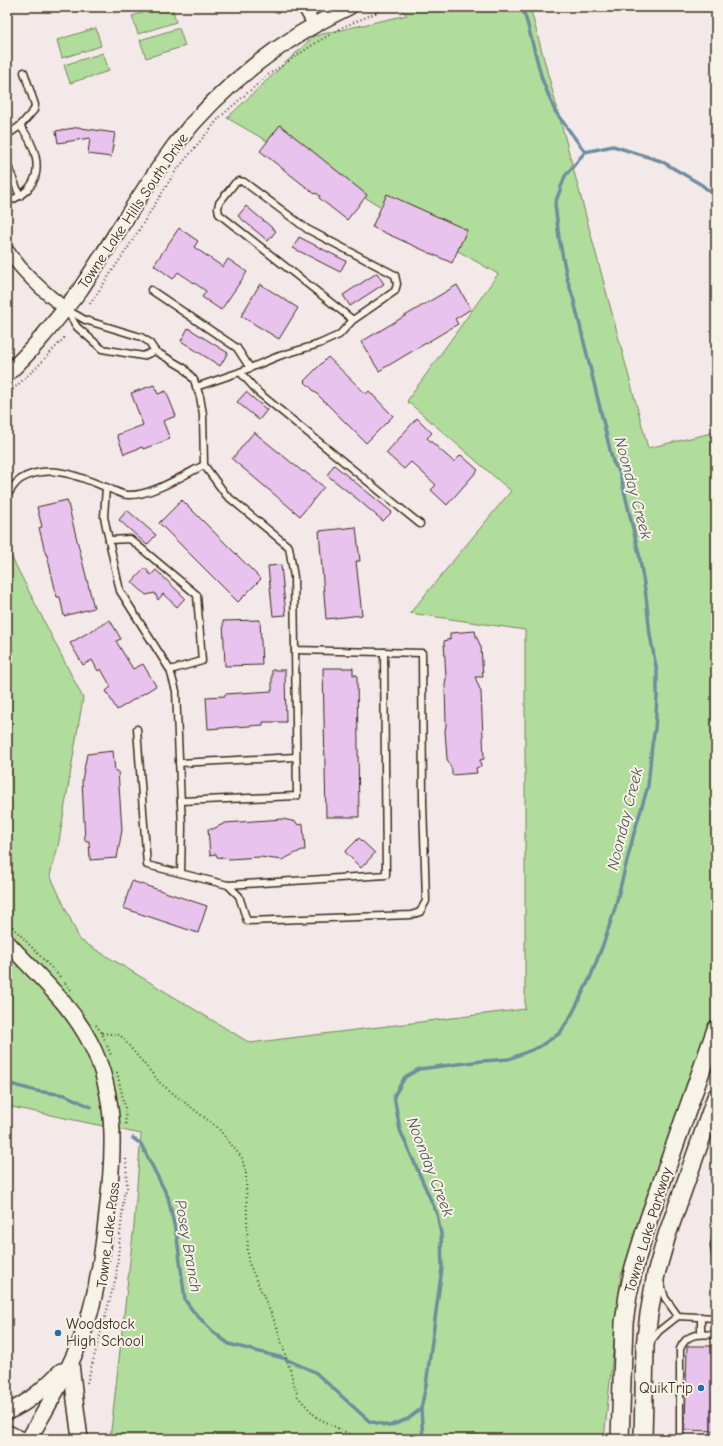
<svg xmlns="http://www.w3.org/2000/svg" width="723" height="1446" font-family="'Comic Neue',sans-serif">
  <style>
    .green { fill: #b0dd9b; stroke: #76845c }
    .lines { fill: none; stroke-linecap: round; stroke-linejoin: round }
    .stream { stroke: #6e8e9d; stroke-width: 3.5 }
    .building { fill: #e7c3ee; stroke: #3b2a1e }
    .service-casing { stroke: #3b2a1e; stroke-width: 9 }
    .minor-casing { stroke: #3b2a1e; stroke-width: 15 }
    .tertiary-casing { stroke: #3b2a1e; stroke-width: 18 }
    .secondary-casing { stroke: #3b2a1e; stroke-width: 20 }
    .path { stroke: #3b2a1e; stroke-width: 2; stroke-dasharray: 1 3; stroke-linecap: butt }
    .service { stroke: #f7f3e8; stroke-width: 6 }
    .minor { stroke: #f7f3e8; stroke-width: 12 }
    .tertiary { stroke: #f7f3e8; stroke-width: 15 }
    .secondary { stroke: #f7f3e8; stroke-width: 17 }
    .poi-dot { fill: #1f6fb2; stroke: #f7f3e8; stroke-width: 1.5 }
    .labels { text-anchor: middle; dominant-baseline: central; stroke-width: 4; stroke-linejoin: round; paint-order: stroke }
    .street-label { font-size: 15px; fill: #3b2a1e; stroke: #f7f3e8 }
    .poi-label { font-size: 15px; fill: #3b2a1e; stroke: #f7f3e8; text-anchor: start }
    .water-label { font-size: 16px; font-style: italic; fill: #505453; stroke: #f7f3e8 }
  </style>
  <rect width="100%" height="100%" fill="#f4e9e9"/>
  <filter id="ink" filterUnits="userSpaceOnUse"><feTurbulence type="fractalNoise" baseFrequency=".025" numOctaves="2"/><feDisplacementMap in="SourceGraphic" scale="8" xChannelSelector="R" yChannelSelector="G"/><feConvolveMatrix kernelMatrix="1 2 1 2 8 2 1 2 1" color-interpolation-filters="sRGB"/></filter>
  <g filter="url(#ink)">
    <g class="green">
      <polygon points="160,7 172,7 176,22 138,34 132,16"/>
      <polygon points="399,7 530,7 648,448 716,432 716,1021 665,1176 621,1275 604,1439 110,1439 134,1225 141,1134 7,1106 7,548 83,698 58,847 50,875 80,940 250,1043 525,1009 525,630 410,613 511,491 407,401 498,274 227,118 314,36 407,15"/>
      <polygon points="96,28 101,46 62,58 57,40"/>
      <polygon points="179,28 185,46 146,58 140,40"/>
      <polygon points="103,53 109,71 70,83 64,65"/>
    </g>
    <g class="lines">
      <g class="stream">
        <polyline points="522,7 527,22 542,79 555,111 585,152"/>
        <polyline points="7,1083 36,1091 65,1095 91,1107"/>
        <polyline points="133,1138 141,1144 168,1197 177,1238 185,1300 193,1311 212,1331 229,1344 283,1358 315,1372 369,1421 389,1426 408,1419 421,1409"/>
        <polyline points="423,1439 421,1409 426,1385 442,1268 441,1234 437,1214 400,1130 394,1096 405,1077 419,1069 482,1061 509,1059 539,1047 560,1033 572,1014 590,978 604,942 615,908 634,833 648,786 652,745 655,729 657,697 657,672 650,635 646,596 639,554 620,473 613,462 574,301 567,278 559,238 555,204 565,176 585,152 613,146 661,161 702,185 716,197"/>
      </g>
    </g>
    <g class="building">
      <polygon points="280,125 367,195 347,220 319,198 320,196 316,193 315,194 260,151"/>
      <polygon points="80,127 81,128 115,133 111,157 88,154 90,138 58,143 56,131"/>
      <polygon points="387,194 467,230 452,263 372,227"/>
      <polygon points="246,206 276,231 268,241 238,216"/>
      <polygon points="179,228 198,241 194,247 223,267 228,259 247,272 221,310 202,297 206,291 178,272 173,279 154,265"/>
      <polygon points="299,237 346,261 340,272 293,248"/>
      <polygon points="377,273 384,284 350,306 343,295"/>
      <polygon points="260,284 298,308 279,339 241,316"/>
      <polygon points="457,285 471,309 455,319 458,324 379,371 361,342"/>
      <polygon points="188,328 228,353 220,366 181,341"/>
      <polygon points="328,357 366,394 369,391 393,416 366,443 304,381"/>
      <polygon points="154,385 158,394 166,391 176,416 163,421 170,439 143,449 142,447 124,454 117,435 143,425 131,393"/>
      <polygon points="246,392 267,410 259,420 237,402"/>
      <polygon points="417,418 432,433 427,438 454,462 461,455 478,470 447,505 431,490 436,485 411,462 404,469 386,453"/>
      <polygon points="254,432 303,472 304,471 324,487 300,516 232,459"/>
      <polygon points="334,465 392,512 383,521 356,498 327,475"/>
      <polygon points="67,500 94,608 64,616 60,597 57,597 47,555 46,555 39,528 42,527 37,507"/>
      <polygon points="182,500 261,579 238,602 159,523"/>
      <polygon points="127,510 156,535 147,545 119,520"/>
      <polygon points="356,527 360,561 356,561 362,615 326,619 319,531"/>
      <polygon points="281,565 286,615 273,616 268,566"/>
      <polygon points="145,568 151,575 156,570 185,598 177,607 163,594 158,600 155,593 146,595 132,582"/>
      <polygon points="110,620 121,639 116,641 133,669 143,664 156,686 117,710 106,691 111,687 101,669 98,671 92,660 83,665 70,643"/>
      <polygon points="260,620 262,665 225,666 223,621"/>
      <polygon points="475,631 476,636 481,647 483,677 475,677 481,692 484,759 480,760 481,766 476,768 477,773 452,775 452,770 447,759 445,731 446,725 445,685 446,678 444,641 450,639 450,633"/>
      <polygon points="323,668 353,668 353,675 357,675 359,817 326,817"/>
      <polygon points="272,670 285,670 286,722 263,722 263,725 208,729 206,697 225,696 225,694 272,691"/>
      <polygon points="113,751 115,771 118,771 122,830 117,858 90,860 89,841 85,841 82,780 87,754"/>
      <polygon points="283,819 296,822 298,825 303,824 305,850 302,850 282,860 260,857 230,859 217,857 216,854 210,855 208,829 213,829 225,823"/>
      <polygon points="359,838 375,853 361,868 345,852"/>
      <polygon points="132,881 207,906 198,933 123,908"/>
      <polygon points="687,1346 716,1346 716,1431 685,1430"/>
    </g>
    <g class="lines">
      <defs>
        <g id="service">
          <polyline points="20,126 34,110 35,105 24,72"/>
          <path d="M7,135L20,126C34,143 45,170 28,189C22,195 15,199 7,202"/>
          <polyline points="7,164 20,196"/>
          <polyline points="151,290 237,348 250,368"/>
          <polyline points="66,309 85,320 141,337 149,342 155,351 184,368 194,380 200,397 203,414 204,465 226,495 289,547 294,577 295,650 422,653 423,801 426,901 420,912 411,915 247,921 239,896 228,885 147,865 137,729"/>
          <polyline points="67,311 77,327 102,349 143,356 155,351"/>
          <polyline points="240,372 259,393 420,524"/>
          <polyline points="196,387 240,372 279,356 319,344 339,335 353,320 395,291 397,284 395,275 307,229 244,182 239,181 235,183 219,203 218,208 219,214 353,320"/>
          <polyline points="106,487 104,517 120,591 170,670 176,691 182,826 181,873"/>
          <path d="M9,493C12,488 16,482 21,479C48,463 79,476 105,487C112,489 121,495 128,495C151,496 184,475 204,465"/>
          <polyline points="109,540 130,539 197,595 202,661 170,670"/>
          <polyline points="179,763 296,757"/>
          <polyline points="181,801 297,796 295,650"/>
          <polyline points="228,885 386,875 384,652"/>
          <polyline points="716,1237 714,1246 716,1259"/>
          <polyline points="660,1281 665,1298 678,1316"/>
          <polyline points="701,1334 701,1317"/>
          <polyline points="651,1341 659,1331 678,1316 716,1318"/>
          <path d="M680,1437V1349C687,1332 700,1334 716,1335"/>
        </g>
        <g id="minor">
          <polyline points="304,7 314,24"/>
          <path d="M7,250C24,274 42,291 66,309"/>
          <polyline points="7,1431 24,1439"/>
        </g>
        <g id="tertiary">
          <path d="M7,374C35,348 57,319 80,290C112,242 141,191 175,145C221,86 282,39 349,7"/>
          <path d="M7,942C36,974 70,1003 90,1042C120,1100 113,1160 106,1222C102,1257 97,1293 86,1326C72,1366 50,1402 29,1439"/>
          <polyline points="71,1363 75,1400 80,1439"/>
          <path d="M7,1412C29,1403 44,1388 61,1371"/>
        </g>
        <g id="secondary">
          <polyline points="620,1439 624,1323 628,1295 634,1267 649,1218 716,1029"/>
          <polyline points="643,1439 645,1346 649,1314 656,1274 667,1235 716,1097"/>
        </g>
      </defs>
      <use href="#service" class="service-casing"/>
      <use href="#minor" class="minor-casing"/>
      <use href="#tertiary" class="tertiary-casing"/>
      <use href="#secondary" class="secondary-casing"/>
      <g class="path">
        <polyline points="90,304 129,246 175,172 220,117 268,75 314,44 343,27 390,7"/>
        <polyline points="7,395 39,365 65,337"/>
        <polyline points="7,921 61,978"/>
        <polyline points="65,983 73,992"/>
        <polyline points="96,1025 102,1033 111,1055"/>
        <polyline points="102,1033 120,1035 161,1084 218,1128 242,1158 246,1174 248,1261 277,1327 298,1397 316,1417 359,1439"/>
        <polyline points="117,1072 125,1107 126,1127"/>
        <polyline points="87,1383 116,1277 124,1195 127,1188 126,1159"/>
      </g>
      <use href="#service" class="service"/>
      <use href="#minor" class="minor"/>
      <use href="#tertiary" class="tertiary"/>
      <use href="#secondary" class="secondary"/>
    </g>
  </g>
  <g class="poi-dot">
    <circle cx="58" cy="1333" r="4"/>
    <circle cx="701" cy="1388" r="4"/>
  </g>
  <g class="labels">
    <g class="street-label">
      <text transform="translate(133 211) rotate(-56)">Towne Lake Hills South Drive</text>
      <text transform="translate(648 1230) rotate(-73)">Towne Lake Parkway</text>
      <text transform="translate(108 1235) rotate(-83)">Towne Lake Pass</text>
    </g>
    <g class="poi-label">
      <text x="66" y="1324">Woodstock<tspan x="66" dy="17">High School</tspan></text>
      <text x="693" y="1388" text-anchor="end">QuikTrip</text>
    </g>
    <g class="water-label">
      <text transform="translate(633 488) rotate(75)">Noonday Creek</text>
      <text transform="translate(625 819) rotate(-76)">Noonday Creek</text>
      <text transform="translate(430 1167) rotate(69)">Noonday Creek</text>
      <text transform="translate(188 1246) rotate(80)">Posey Branch</text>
    </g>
  </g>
  <rect width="723" height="1446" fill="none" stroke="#f7f3e8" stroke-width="24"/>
  <rect x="12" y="12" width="699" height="1422" fill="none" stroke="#3b2a1e" stroke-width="1.5" filter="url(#ink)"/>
</svg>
